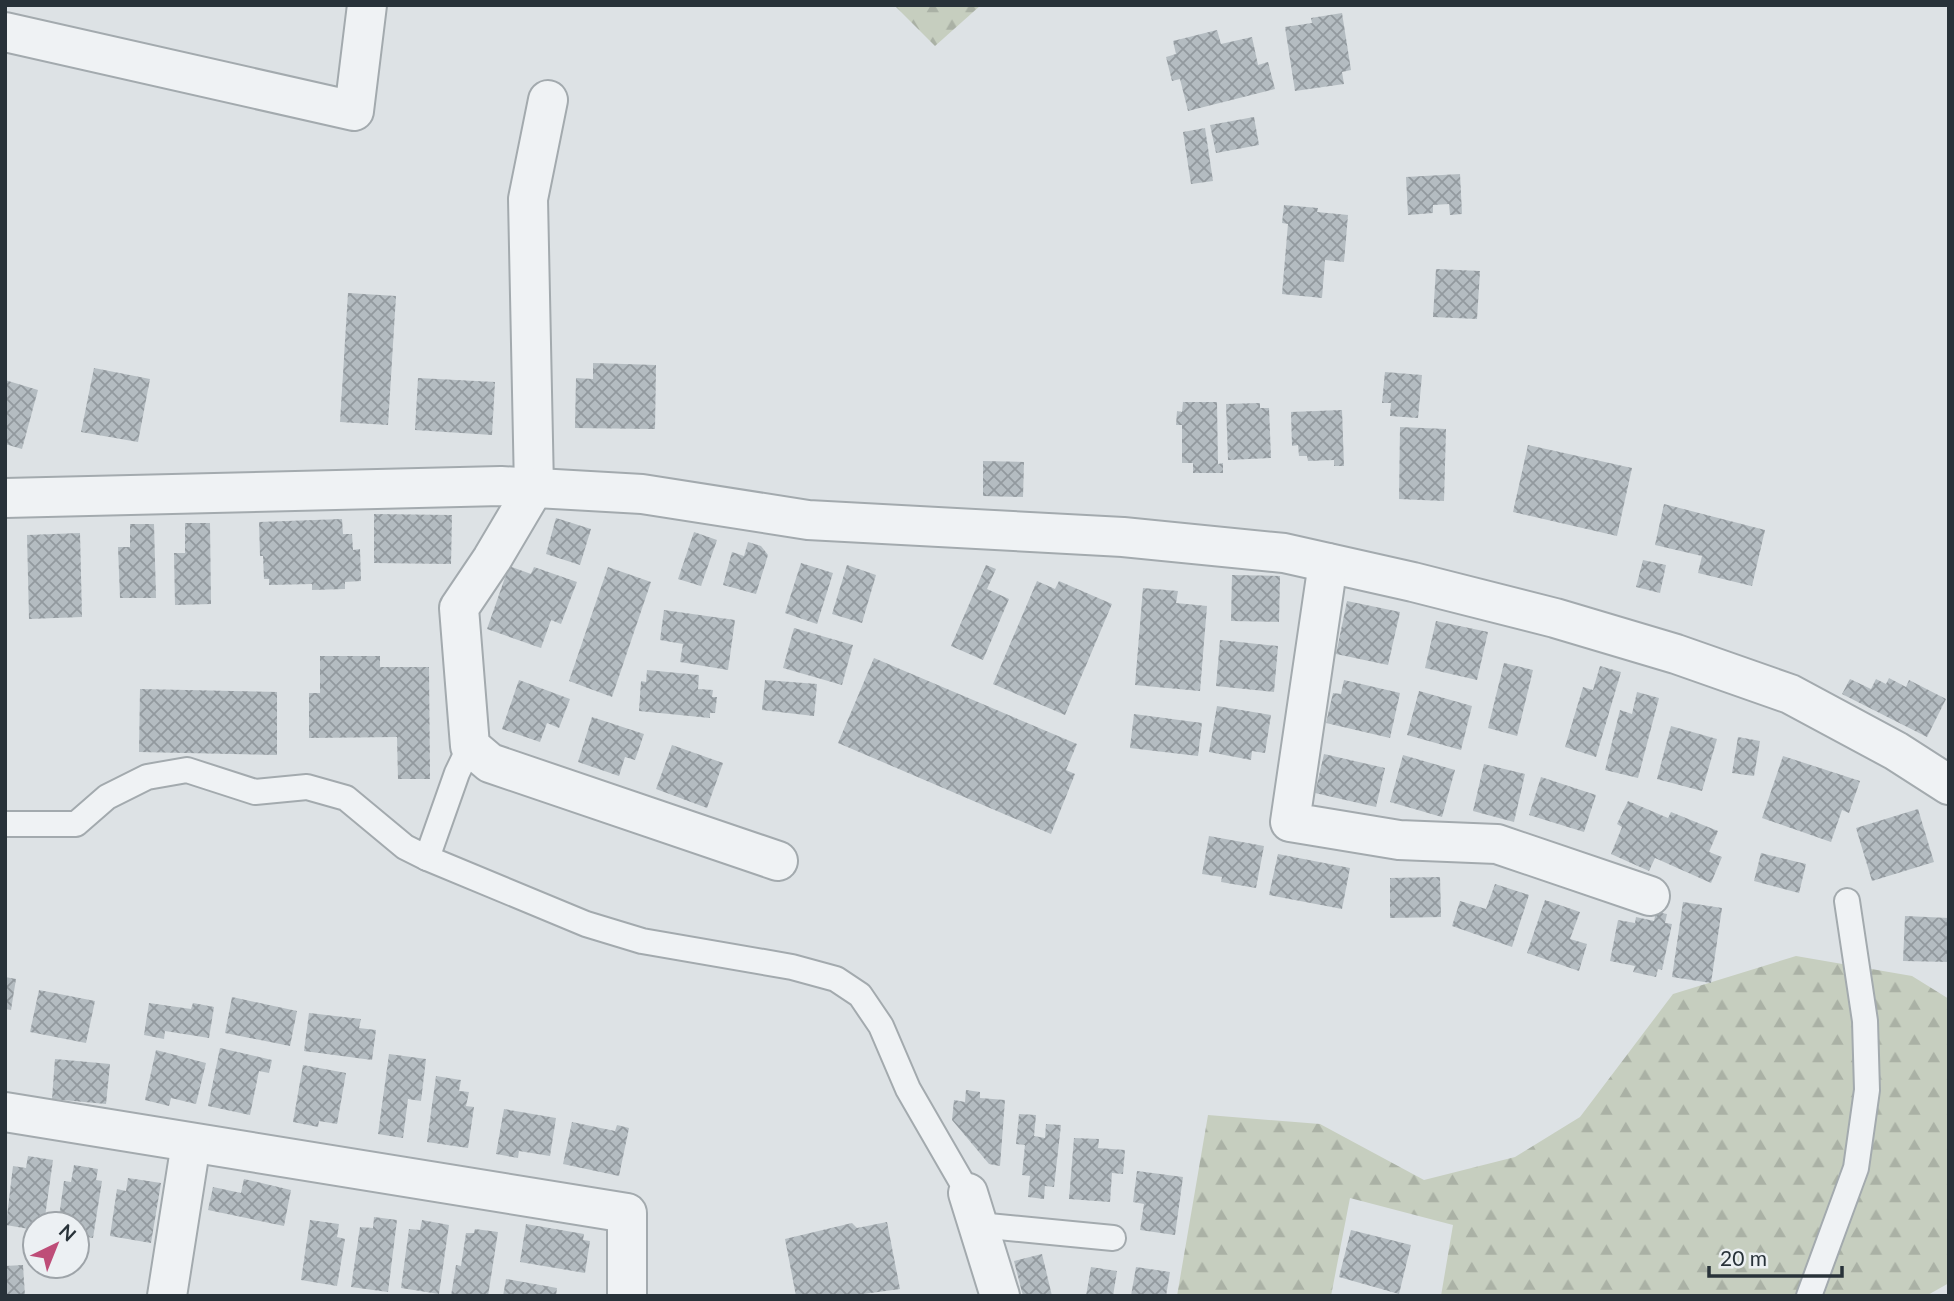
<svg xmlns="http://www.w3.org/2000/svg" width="1954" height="1301" font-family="Lato,sans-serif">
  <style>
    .forest { fill: url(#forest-firs) }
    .building { fill: url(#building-cross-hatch) }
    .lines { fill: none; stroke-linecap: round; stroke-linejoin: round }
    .lane-casing { stroke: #a3aaae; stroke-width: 28 }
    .street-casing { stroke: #a3aaae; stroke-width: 42 }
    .lane { stroke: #eff2f4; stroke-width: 24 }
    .street { stroke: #eff2f4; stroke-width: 38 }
  </style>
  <defs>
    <pattern id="forest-firs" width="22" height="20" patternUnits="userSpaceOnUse" patternTransform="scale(1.75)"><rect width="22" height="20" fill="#c6cebf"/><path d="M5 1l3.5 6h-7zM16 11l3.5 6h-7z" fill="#aab1a5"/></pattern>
    <pattern id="building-cross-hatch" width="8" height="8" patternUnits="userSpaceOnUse" patternTransform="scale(1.75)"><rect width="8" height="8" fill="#b4bcc1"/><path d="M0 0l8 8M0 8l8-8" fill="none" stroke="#92999e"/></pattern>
  </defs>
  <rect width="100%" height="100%" fill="#dde2e5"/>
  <g class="forest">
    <polygon points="894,5 981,5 935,46"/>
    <polygon points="1796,956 1912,976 1949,999 1949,1283 1926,1296 1441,1296 1453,1225 1350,1198 1331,1296 1177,1296 1208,1115 1320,1124 1424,1180 1515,1157 1580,1117 1673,994"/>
  </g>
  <g class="building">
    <polygon points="1342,13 1351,70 1342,72 1344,84 1295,91 1285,27 1312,23 1311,18"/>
    <polygon points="1217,30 1221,44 1252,37 1258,65 1268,62 1275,89 1188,111 1180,79 1172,81 1166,57 1176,54 1173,41"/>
    <polygon points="1254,117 1259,145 1216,153 1210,125"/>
    <polygon points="1205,128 1213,181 1191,184 1183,132"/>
    <polygon points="1460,174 1462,214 1450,215 1449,204 1433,205 1433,213 1408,215 1406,177"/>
    <polygon points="1284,205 1318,208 1317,212 1348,215 1344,262 1325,260 1322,298 1282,294 1288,224 1282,223"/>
    <polygon points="1436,269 1480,271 1477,319 1433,317"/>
    <polygon points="348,293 396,296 388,425 340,422"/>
    <polygon points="593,363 656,365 655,429 575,428 576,378 593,379"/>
    <polygon points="94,368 150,379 138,442 81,432"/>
    <polygon points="1385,372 1422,375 1418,418 1390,416 1391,403 1382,403"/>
    <polygon points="418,378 495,382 492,435 415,430"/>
    <polygon points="5,380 38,390 22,449 5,444"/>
    <polygon points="1183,402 1217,402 1218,464 1223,463 1223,473 1193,473 1193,463 1182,463 1182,425 1176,425 1177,411 1182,412"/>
    <polygon points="1260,403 1260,408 1269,408 1271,458 1228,460 1226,404"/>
    <polygon points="1342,410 1344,466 1334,466 1334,460 1308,461 1307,456 1299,456 1298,445 1292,446 1291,412"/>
    <polygon points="1400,427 1446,429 1444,501 1399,499"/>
    <polygon points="1528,445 1632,468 1617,536 1513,512"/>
    <polygon points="983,461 1024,462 1023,497 983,496"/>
    <polygon points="1664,504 1765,530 1752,586 1698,573 1702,556 1655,545"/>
    <polygon points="374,514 452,515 451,564 374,563"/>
    <polygon points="556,518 591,529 580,565 546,554"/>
    <polygon points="342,519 343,534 352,534 353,550 360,549 361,581 345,582 345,589 312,590 312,584 269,585 269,579 264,579 263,556 260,556 259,522"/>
    <polygon points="185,523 210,523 211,604 175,605 174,553 185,553"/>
    <polygon points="130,524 154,524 156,598 120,598 118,547 130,547"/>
    <polygon points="694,532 717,540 701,586 678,579"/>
    <polygon points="80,533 82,617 29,619 27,535"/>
    <polygon points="748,542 761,546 768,555 756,594 723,585 732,552 744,556"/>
    <polygon points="1643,560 1666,565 1660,593 1636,587"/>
    <polygon points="801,563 833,573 817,624 785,613"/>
    <polygon points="847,565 876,575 862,623 832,614"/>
    <polygon points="986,565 996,569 987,589 1009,599 983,660 951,646"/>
    <polygon points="509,566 531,574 534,567 577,582 561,624 551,620 541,648 487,629"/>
    <polygon points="608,567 651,582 612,697 569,681"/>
    <polygon points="1232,575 1280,576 1279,622 1231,621"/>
    <polygon points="1037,581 1055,589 1059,581 1112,604 1065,715 993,684"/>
    <polygon points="1143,588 1178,591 1176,603 1207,606 1200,691 1135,685"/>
    <polygon points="1347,601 1400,612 1388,665 1336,654"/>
    <polygon points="664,610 735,620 728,670 680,662 683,644 660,640"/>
    <polygon points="1436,621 1488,632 1477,680 1425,668"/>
    <polygon points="794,628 853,645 842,685 783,668"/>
    <polygon points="1220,640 1278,646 1274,692 1216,686"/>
    <polygon points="320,656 380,656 380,667 429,667 430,779 398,779 397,737 309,738 309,693 320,693"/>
    <polygon points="874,658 1077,744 1066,770 1075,774 1051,834 838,743"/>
    <polygon points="1504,663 1533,670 1517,736 1488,728"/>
    <polygon points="1600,666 1621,672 1596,757 1565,747 1583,687 1593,690"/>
    <polygon points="647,670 699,675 698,689 713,690 712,697 717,697 715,713 710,713 710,718 639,711 641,681 646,682"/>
    <polygon points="1889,678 1906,687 1909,680 1946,699 1927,737 1842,694 1850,679 1871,689 1876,679 1886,684"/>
    <polygon points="519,680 570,699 559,728 547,723 540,742 502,729"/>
    <polygon points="765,680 817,684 814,716 762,710"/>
    <polygon points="1344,680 1400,693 1390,738 1326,723 1333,693 1341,694"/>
    <polygon points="140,689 277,692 277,755 139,752"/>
    <polygon points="1419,691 1472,706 1461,750 1407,735"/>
    <polygon points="1637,692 1659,698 1638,778 1605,770 1620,710 1632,714"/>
    <polygon points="1217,706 1271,715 1265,753 1252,751 1251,760 1209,752"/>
    <polygon points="1134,714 1202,723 1198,756 1130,748"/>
    <polygon points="592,717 644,734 635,760 625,757 619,776 578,762"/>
    <polygon points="1671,726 1717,739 1702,791 1657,779"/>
    <polygon points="1738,737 1760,741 1754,776 1732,773"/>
    <polygon points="672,745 723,763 707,808 656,789"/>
    <polygon points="1324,754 1385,768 1376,807 1315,793"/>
    <polygon points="1403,755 1455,770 1442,817 1390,802"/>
    <polygon points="1783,756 1860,781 1849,813 1842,810 1831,842 1762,818"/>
    <polygon points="1484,764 1525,774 1514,822 1473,811"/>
    <polygon points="1541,777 1596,795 1584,832 1529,815"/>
    <polygon points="1628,801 1668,818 1671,812 1718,831 1709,852 1722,857 1711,883 1655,858 1649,871 1611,854 1622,827 1617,824"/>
    <polygon points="1918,809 1934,862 1872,881 1856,828"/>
    <polygon points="1209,836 1264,846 1256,888 1221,882 1222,877 1202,874"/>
    <polygon points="1761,853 1806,864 1799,893 1754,881"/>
    <polygon points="1278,854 1350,868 1342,909 1269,895"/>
    <polygon points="1440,877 1441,917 1390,918 1390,878"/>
    <polygon points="1495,884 1529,895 1512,947 1452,926 1460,901 1486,909"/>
    <polygon points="1545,900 1580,912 1570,939 1587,944 1579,971 1527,953"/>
    <polygon points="1683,902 1722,908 1711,983 1672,977"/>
    <polygon points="1656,912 1667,914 1665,923 1672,924 1662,970 1658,969 1656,977 1633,972 1635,966 1610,961 1618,920 1635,923 1636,917 1654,921"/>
    <polygon points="1905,916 1949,918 1949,962 1903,961"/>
    <polygon points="5,977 16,979 11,1010 5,1009"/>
    <polygon points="39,990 95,1001 86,1043 30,1032"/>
    <polygon points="232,997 297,1011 290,1046 225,1033"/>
    <polygon points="149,1003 191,1009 193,1003 214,1007 209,1038 165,1031 164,1039 144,1035"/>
    <polygon points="309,1013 361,1019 359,1028 376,1030 372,1060 304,1051"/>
    <polygon points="220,1048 272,1060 269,1073 259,1071 250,1115 208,1106"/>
    <polygon points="156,1050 206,1063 196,1104 171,1098 169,1106 145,1100"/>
    <polygon points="389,1054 426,1059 421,1101 408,1099 403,1138 378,1134"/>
    <polygon points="55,1059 110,1064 106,1104 52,1099"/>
    <polygon points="303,1065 346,1073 337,1124 319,1121 318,1127 293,1122"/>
    <polygon points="436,1076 461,1080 459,1091 469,1092 466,1106 474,1107 468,1148 427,1142"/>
    <polygon points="966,1090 980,1092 980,1098 1005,1100 1000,1166 989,1164 952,1120 954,1100 965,1102"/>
    <polygon points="504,1109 556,1118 550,1156 519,1151 518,1158 496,1154"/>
    <polygon points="1019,1114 1036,1115 1034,1136 1045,1138 1046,1124 1061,1125 1054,1187 1045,1186 1044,1199 1028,1197 1030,1176 1022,1175 1025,1145 1016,1144"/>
    <polygon points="572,1122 615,1131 617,1125 629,1128 619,1176 563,1164"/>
    <polygon points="1074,1138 1099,1139 1098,1148 1125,1150 1123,1174 1112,1173 1110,1202 1069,1199"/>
    <polygon points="28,1156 53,1160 44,1224 35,1224 35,1230 6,1225 13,1166 26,1168"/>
    <polygon points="74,1165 98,1169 96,1180 102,1181 93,1238 77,1235 77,1224 58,1224 64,1181 71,1182"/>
    <polygon points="1137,1171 1183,1177 1175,1235 1140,1230 1144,1204 1133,1202"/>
    <polygon points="128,1178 161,1183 151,1243 110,1236 117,1189 126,1191"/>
    <polygon points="244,1179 291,1190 284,1226 208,1210 213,1187 241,1193"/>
    <polygon points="374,1217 397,1220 388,1292 351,1287 360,1227 373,1228"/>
    <polygon points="310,1220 339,1224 337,1237 345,1239 337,1286 301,1280"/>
    <polygon points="422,1220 449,1225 439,1294 401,1288 409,1229 420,1230"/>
    <polygon points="887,1222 900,1289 849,1296 796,1296 785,1239 852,1223 857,1228"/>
    <polygon points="526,1224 584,1234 583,1240 590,1241 585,1273 520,1262"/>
    <polygon points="475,1229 498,1232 488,1296 451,1296 456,1265 461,1266 466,1233 474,1233"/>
    <polygon points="1351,1230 1411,1245 1399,1294 1339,1277"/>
    <polygon points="1042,1254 1052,1296 1023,1296 1014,1261"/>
    <polygon points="23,1265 25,1296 5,1296 5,1266"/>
    <polygon points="1091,1267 1117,1271 1113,1296 1086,1296"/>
    <polygon points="1136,1267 1170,1272 1166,1296 1131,1296"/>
    <polygon points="506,1279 557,1288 556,1296 503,1296"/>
  </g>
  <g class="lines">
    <defs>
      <g id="lane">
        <polyline points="470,746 457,773 427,858 586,924 642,941 792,967 836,979 860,995 881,1026 908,1089 968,1193"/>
        <polyline points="5,824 76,824 107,797 147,777 187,770 255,792 307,787 346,798 405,847 427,858"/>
        <polyline points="978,1225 1113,1238"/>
        <polyline points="1809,1296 1856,1168 1867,1090 1865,1021 1847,901"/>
      </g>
      <g id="street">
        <polyline points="5,32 354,111 367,5"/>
        <polyline points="548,100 528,199 534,488 492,559 459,608 470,746 490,763 778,861"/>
        <polyline points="5,498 501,486 642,494 808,520 1123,537 1284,553 1413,582 1555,618 1676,654 1790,694 1896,751 1949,785"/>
        <polyline points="1328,563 1290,822 1399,840 1497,844 1650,896"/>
        <polyline points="5,1112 627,1213 627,1296"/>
        <polyline points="968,1193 1000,1296"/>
        <polyline points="167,1296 191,1143"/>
      </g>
    </defs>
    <use href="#lane" class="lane-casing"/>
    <use href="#street" class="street-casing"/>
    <use href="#lane" class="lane"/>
    <use href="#street" class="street"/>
  </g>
  <rect width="1954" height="1301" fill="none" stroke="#283239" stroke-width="14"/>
  <g transform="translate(56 1245) rotate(43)"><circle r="33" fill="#ecf0f3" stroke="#9ea4a9" stroke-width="2"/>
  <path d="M0-5L12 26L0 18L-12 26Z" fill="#be4d78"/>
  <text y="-10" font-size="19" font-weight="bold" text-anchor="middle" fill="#283239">N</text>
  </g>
  <path d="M1709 1266v10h133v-10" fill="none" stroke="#283239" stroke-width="3.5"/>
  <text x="1720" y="1266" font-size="21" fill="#283239" stroke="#ecf0f3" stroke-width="5" paint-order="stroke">20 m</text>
</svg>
